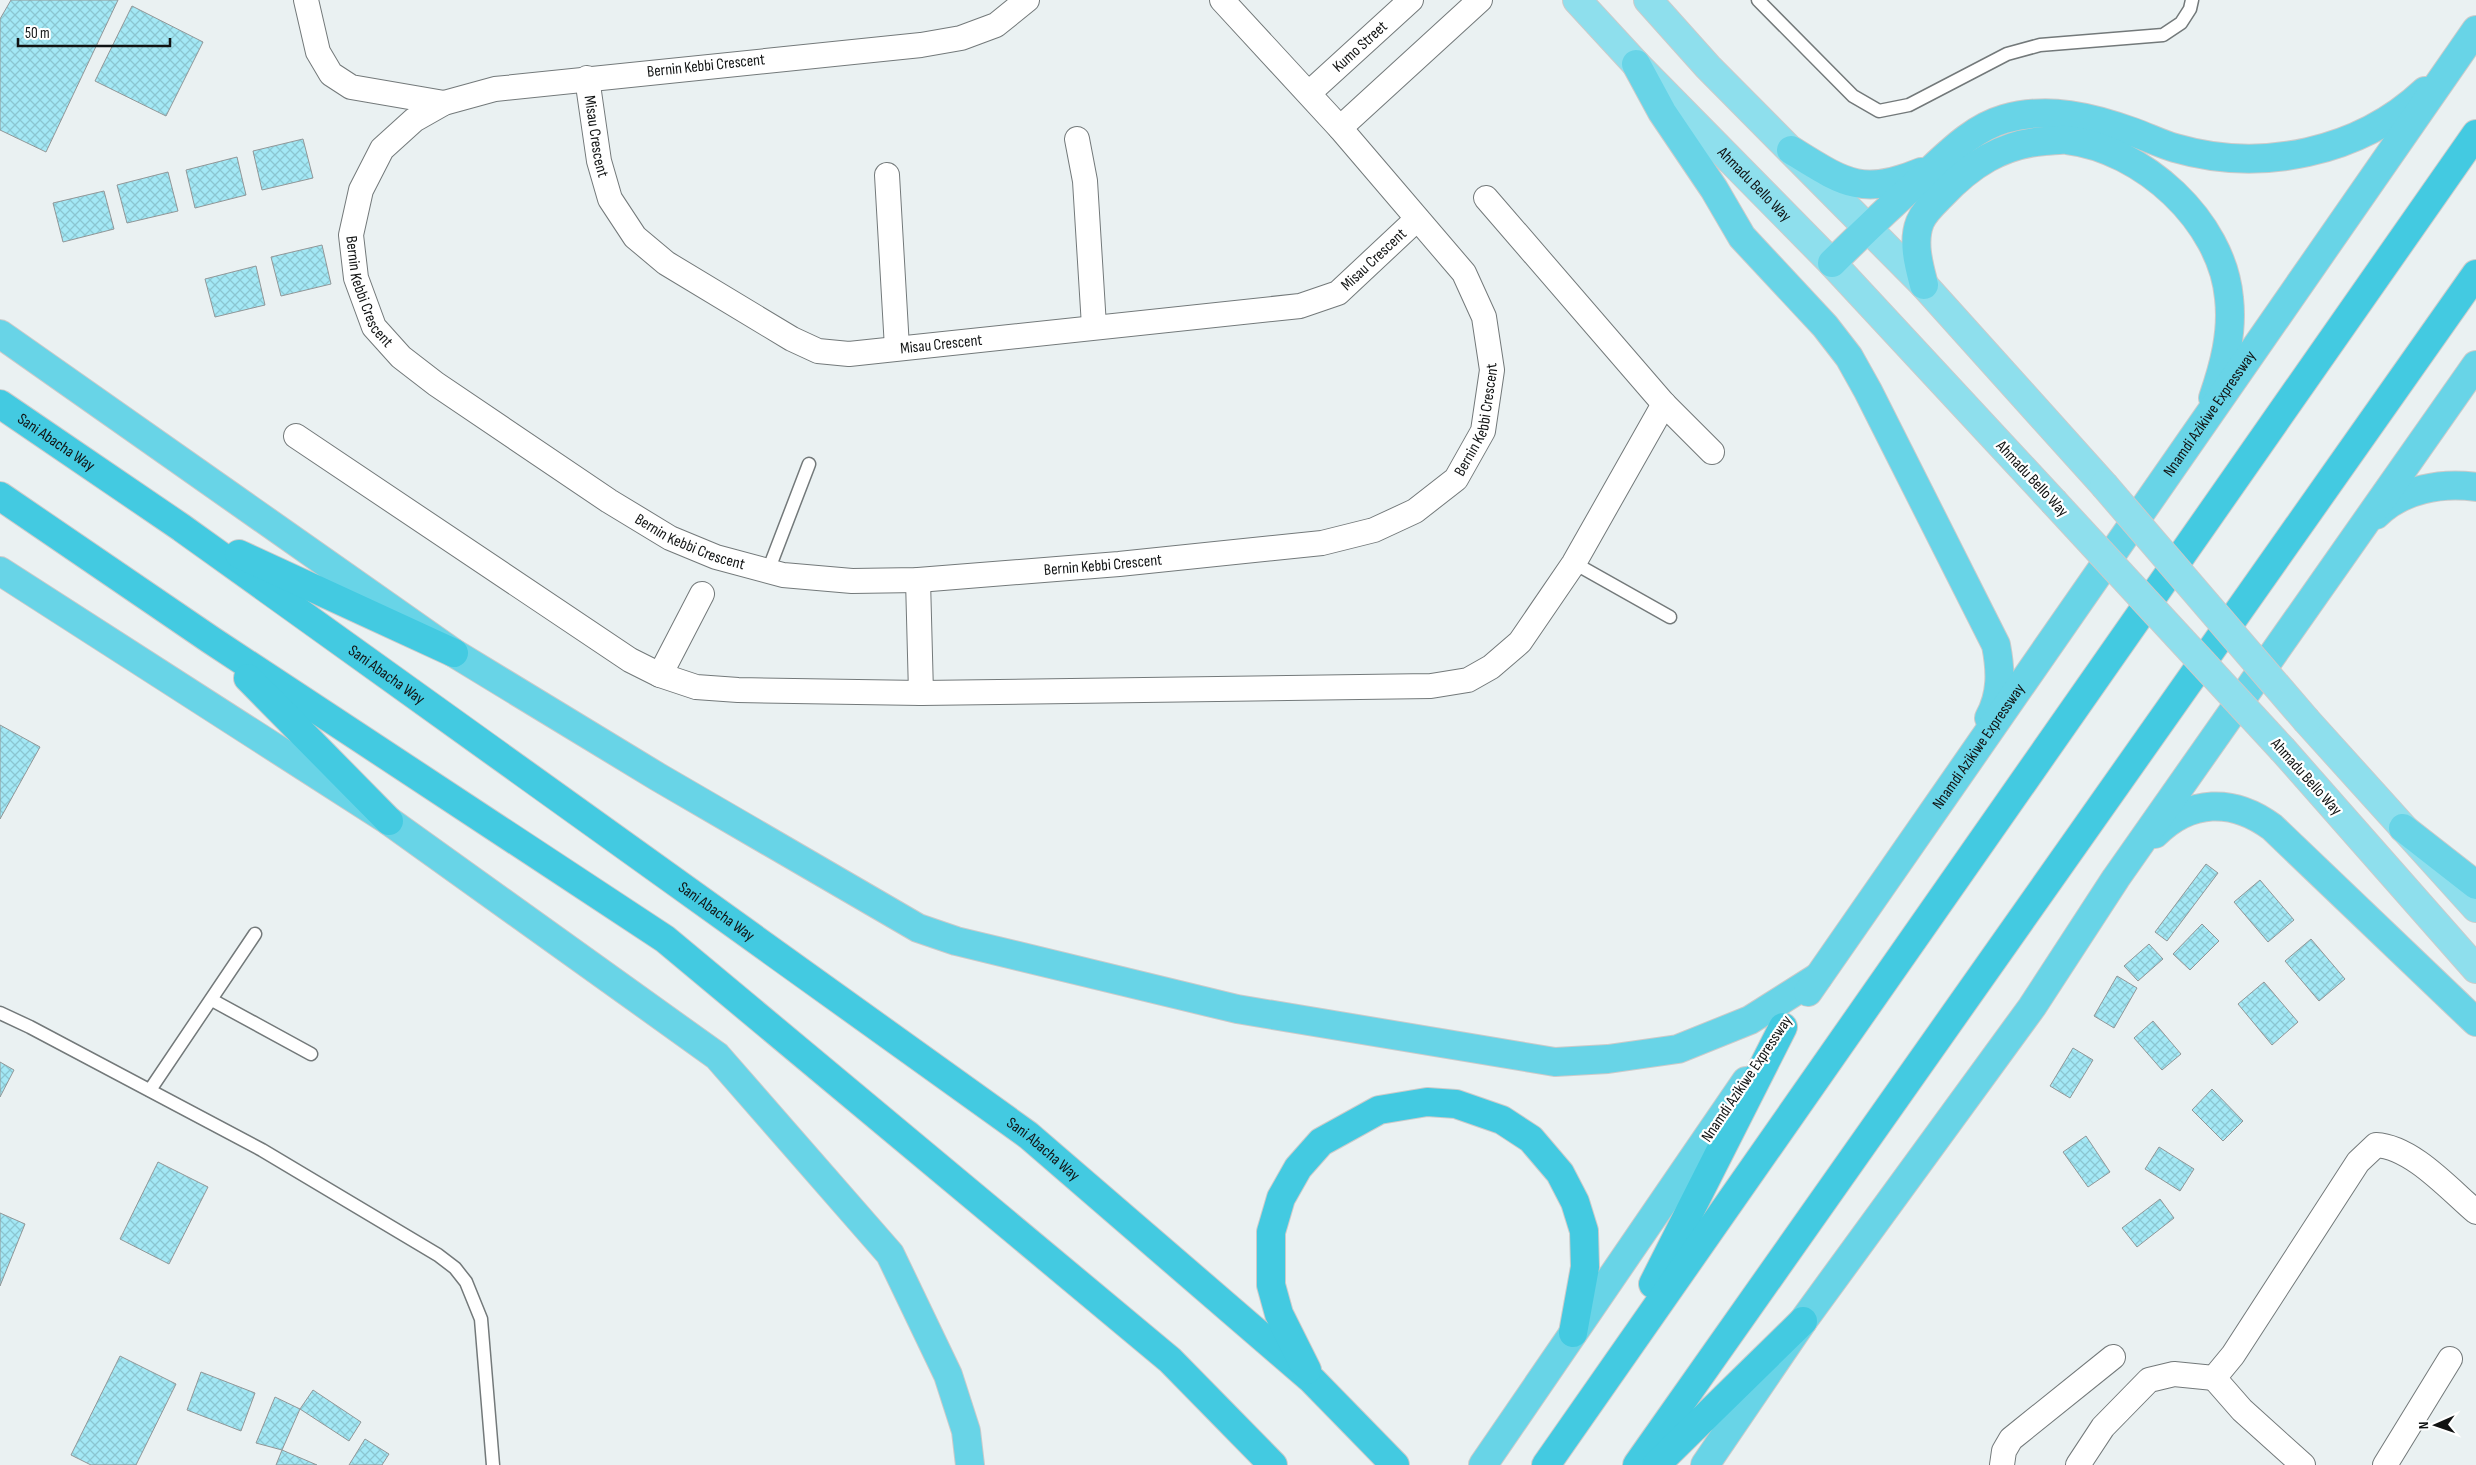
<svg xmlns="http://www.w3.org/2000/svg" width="2476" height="1465" font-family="'Sofia Sans Condensed',sans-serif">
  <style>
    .building { fill: url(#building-cross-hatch); stroke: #919798 }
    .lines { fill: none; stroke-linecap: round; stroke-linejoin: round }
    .service-casing { stroke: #73797a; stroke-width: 15 }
    .minor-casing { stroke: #73797a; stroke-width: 26 }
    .primary-casing { stroke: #cbcbcb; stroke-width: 30 }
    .trunk-casing { stroke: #cbcbcb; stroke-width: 30 }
    .motorway-casing { stroke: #cbcbcb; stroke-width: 30 }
    .service { stroke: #fff; stroke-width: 12 }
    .minor { stroke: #fff; stroke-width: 24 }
    .primary { stroke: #8edfed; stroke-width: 28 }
    .trunk { stroke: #68d4e7; stroke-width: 28 }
    .motorway { stroke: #43cae1; stroke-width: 28 }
    .primary-bridge-casing { stroke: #cbcbcb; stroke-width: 30; stroke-linecap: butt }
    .primary-bridge { stroke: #8edfed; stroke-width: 28 }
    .labels { text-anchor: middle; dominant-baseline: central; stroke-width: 4.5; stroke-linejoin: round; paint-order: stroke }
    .street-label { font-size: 16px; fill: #111313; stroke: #fff }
  </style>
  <defs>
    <pattern id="building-cross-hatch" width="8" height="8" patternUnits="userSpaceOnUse" patternTransform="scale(1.25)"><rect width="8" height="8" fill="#a3e8f5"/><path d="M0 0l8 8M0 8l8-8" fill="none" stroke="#8bc6d1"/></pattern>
  </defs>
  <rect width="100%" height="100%" fill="#eaf1f2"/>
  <g class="building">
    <polygon points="11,0 118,0 46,152 0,130 0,19"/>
    <polygon points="132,6 203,42 166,116 95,81"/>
    <polygon points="303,139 313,178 262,190 253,151"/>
    <polygon points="237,157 246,195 195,208 186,170"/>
    <polygon points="168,172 178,211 127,223 117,185"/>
    <polygon points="104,191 114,229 63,242 53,203"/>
    <polygon points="322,245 331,284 281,296 271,257"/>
    <polygon points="256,266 265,305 215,317 205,279"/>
    <polygon points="0,725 40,747 0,819"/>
    <polygon points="2206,864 2218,873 2167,941 2155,932"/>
    <polygon points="2260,880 2294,920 2268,942 2234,902"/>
    <polygon points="2202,924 2219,941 2190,970 2173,954"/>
    <polygon points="2311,939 2345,979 2319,1001 2285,961"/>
    <polygon points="2149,944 2163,959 2138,981 2124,966"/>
    <polygon points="2117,976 2137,988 2114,1028 2094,1016"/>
    <polygon points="2264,982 2298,1022 2272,1045 2238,1004"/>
    <polygon points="2153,1021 2181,1054 2162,1070 2134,1038"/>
    <polygon points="2073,1048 2093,1060 2070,1098 2050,1086"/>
    <polygon points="0,1062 14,1070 0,1097"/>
    <polygon points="2212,1089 2243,1121 2223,1141 2192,1110"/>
    <polygon points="2086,1136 2110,1172 2088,1187 2063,1152"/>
    <polygon points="2159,1147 2194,1169 2180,1191 2145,1169"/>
    <polygon points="158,1162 208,1187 169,1264 120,1239"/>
    <polygon points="2160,1199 2174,1218 2137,1247 2122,1228"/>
    <polygon points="0,1213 25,1224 0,1286"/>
    <polygon points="120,1356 176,1384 136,1465 91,1465 71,1455"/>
    <polygon points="201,1372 255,1393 241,1431 187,1410"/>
    <polygon points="313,1390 361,1422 349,1441 300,1409"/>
    <polygon points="275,1397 300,1409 282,1450 256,1443"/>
    <polygon points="365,1439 389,1454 382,1465 349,1465"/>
    <polygon points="282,1450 317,1465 276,1465"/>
  </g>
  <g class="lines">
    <defs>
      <g id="service">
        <polyline points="1758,0 1853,96 1879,111 1909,105 2007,54 2040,45 2163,35 2181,23 2190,9 2192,0"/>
        <polyline points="1574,563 1670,617"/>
        <polyline points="768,571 809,464"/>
        <polyline points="212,1000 311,1054"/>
        <polyline points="0,1013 30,1027 262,1150 438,1255 455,1268 466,1282 481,1319 493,1465"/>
        <polyline points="150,1090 255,934"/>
      </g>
      <g id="minor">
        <polyline points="306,0 318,52 331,74 351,87 444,103"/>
        <path id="s1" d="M1027,0L996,25L961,38L921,45L495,89L444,103L414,120L382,149L361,190L351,235L356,278L374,327L401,357L436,384L609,501L670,538L716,557L783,575L852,581L918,580L1119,564L1322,543L1374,530L1415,511L1456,479L1483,431L1492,370L1484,317L1464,273L1340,128L1222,0"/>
        <path id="s2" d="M587,78L599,161L610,199L635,237L666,263L792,339L818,351L849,354L1300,306L1338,293L1417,219"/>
        <path id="s3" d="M1309,93L1411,0"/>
        <polyline points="1340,128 1480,0"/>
        <polyline points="1077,139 1085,181 1094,326"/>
        <polyline points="887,175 897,348"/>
        <polyline points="1486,198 1664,404 1712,452"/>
        <polyline points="296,436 630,660 660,675 696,687 738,690 921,693 1431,686 1468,680 1491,667 1520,642 1574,563 1664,404"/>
        <polyline points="918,580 921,693"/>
        <polyline points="660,675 702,594"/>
        <polyline points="2214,1378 2242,1410 2303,1465"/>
        <polyline points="2002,1465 2004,1451 2011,1439 2113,1357"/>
        <path d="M2078,1465L2103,1427L2149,1380L2174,1374L2214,1378L2233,1355L2358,1162L2376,1145C2412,1147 2448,1188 2476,1212"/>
        <polyline points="2385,1465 2450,1359"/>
      </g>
      <g id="primary">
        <path id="s4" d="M1577,0L1636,64L1832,263L2053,501"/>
        <polyline points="1648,0 1708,67 1924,285 2104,485"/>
        <polyline points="2307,721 2476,908"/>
        <polyline points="2283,750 2476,969"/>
      </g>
      <g id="trunk">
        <path d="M1636,64L1662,112L1714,189L1742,237L1825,326L1849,357L1868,391L1996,645C2001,671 2002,694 1989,718"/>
        <path d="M1791,150C1843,182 1861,197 1921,172"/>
        <path d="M1832,263C1862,233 1893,204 1925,175C1949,153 1973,128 2004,119C2048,106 2092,117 2133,132C2147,137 2161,144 2175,148C2261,173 2359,153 2425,91"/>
        <path d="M1924,285C1919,266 1912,242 1920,222C1924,212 1933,204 1941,196C1970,165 2002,144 2045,141C2052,141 2060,139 2067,140C2143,149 2222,221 2229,298C2233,333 2224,366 2213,398"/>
        <polyline points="0,334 454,653 658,777 918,928 956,941 1237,1009 1555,1062 1608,1059 1678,1049 1750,1020 1818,977"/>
        <path d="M2376,515C2402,489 2442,482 2476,487"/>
        <polyline points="0,571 389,821 717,1056 890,1254 948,1375 966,1431 970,1465"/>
        <polyline points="2403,828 2476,885"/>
        <path d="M2155,834C2190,799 2233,798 2272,827L2476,1022"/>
        <path id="s5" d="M1808,992L2476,30"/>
        <polyline points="1483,1465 1746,1081"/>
        <polyline points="1705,1465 1803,1321 2032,1007 2116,878 2476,365"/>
      </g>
      <g id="motorway">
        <path id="s6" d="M0,404L182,528L1028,1135L1312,1380L1395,1465"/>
        <polyline points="0,496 211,640 665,939 1170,1360 1273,1465"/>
        <polyline points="239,554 454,653"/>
        <polyline points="248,678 389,821"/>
        <polyline points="1653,1284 1783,1027"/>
        <polyline points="1307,1370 1279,1314 1271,1285 1271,1232 1281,1198 1298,1168 1321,1142 1379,1110 1427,1102 1456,1104 1502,1120 1531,1139 1560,1173 1575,1202 1584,1231 1585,1267 1573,1333"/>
        <polyline points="1546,1465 2476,134"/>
        <polyline points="1637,1465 2476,274"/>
        <polyline points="1656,1465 1803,1321"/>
      </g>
    </defs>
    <use href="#service" class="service-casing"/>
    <use href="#minor" class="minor-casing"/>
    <use href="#primary" class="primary-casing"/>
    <use href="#trunk" class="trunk-casing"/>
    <use href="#motorway" class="motorway-casing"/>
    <use href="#service" class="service"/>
    <use href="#minor" class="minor"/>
    <use href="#primary" class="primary"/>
    <use href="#trunk" class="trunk"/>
    <use href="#motorway" class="motorway"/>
    <defs>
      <g id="primary-bridge">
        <polyline points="2104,485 2307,721"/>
        <polyline points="2053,501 2283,750"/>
      </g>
    </defs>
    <use href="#primary-bridge" class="primary-bridge-casing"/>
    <use href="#primary-bridge" class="primary-bridge"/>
  </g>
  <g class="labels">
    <g class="street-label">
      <text stroke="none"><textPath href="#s3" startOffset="69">Kumo Street</textPath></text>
      <text transform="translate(706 66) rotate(-6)">Bernin Kebbi Crescent</text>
      <text stroke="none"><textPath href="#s2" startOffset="59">Misau Crescent</textPath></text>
      <text stroke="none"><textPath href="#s4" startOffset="256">Ahmadu Bello Way</textPath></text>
      <text stroke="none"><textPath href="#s2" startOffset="959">Misau Crescent</textPath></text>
      <text stroke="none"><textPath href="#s1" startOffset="829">Bernin Kebbi Crescent</textPath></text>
      <text stroke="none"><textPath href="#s2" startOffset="509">Misau Crescent</textPath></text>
      <text stroke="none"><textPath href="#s5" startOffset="704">Nnamdi Azikiwe Expressway</textPath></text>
      <text stroke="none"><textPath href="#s1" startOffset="2104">Bernin Kebbi Crescent</textPath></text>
      <text stroke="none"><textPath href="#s6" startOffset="68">Sani Abacha Way</textPath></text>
      <text transform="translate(2032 479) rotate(47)">Ahmadu Bello Way</text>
      <text stroke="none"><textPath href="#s1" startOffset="1249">Bernin Kebbi Crescent</textPath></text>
      <text stroke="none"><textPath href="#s1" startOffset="1669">Bernin Kebbi Crescent</textPath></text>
      <text stroke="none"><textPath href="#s6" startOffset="472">Sani Abacha Way</textPath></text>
      <text stroke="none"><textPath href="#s5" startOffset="299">Nnamdi Azikiwe Expressway</textPath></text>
      <text transform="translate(2306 777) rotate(48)">Ahmadu Bello Way</text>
      <text stroke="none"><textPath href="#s6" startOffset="878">Sani Abacha Way</textPath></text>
      <text transform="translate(1747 1079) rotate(-56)">Nnamdi Azikiwe Expressway</text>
      <text stroke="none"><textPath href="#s6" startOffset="1282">Sani Abacha Way</textPath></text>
    </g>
  </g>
  <g transform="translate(2436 1425) rotate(268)" stroke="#ffffff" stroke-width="4" paint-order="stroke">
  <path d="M0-4L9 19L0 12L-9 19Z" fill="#111313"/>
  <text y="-8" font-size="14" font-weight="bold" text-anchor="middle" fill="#111313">N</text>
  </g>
  <path d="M18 38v8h152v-8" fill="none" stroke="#111313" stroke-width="2.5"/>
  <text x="25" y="38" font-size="15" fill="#111313" stroke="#ffffff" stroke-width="4" paint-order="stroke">50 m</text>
</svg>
